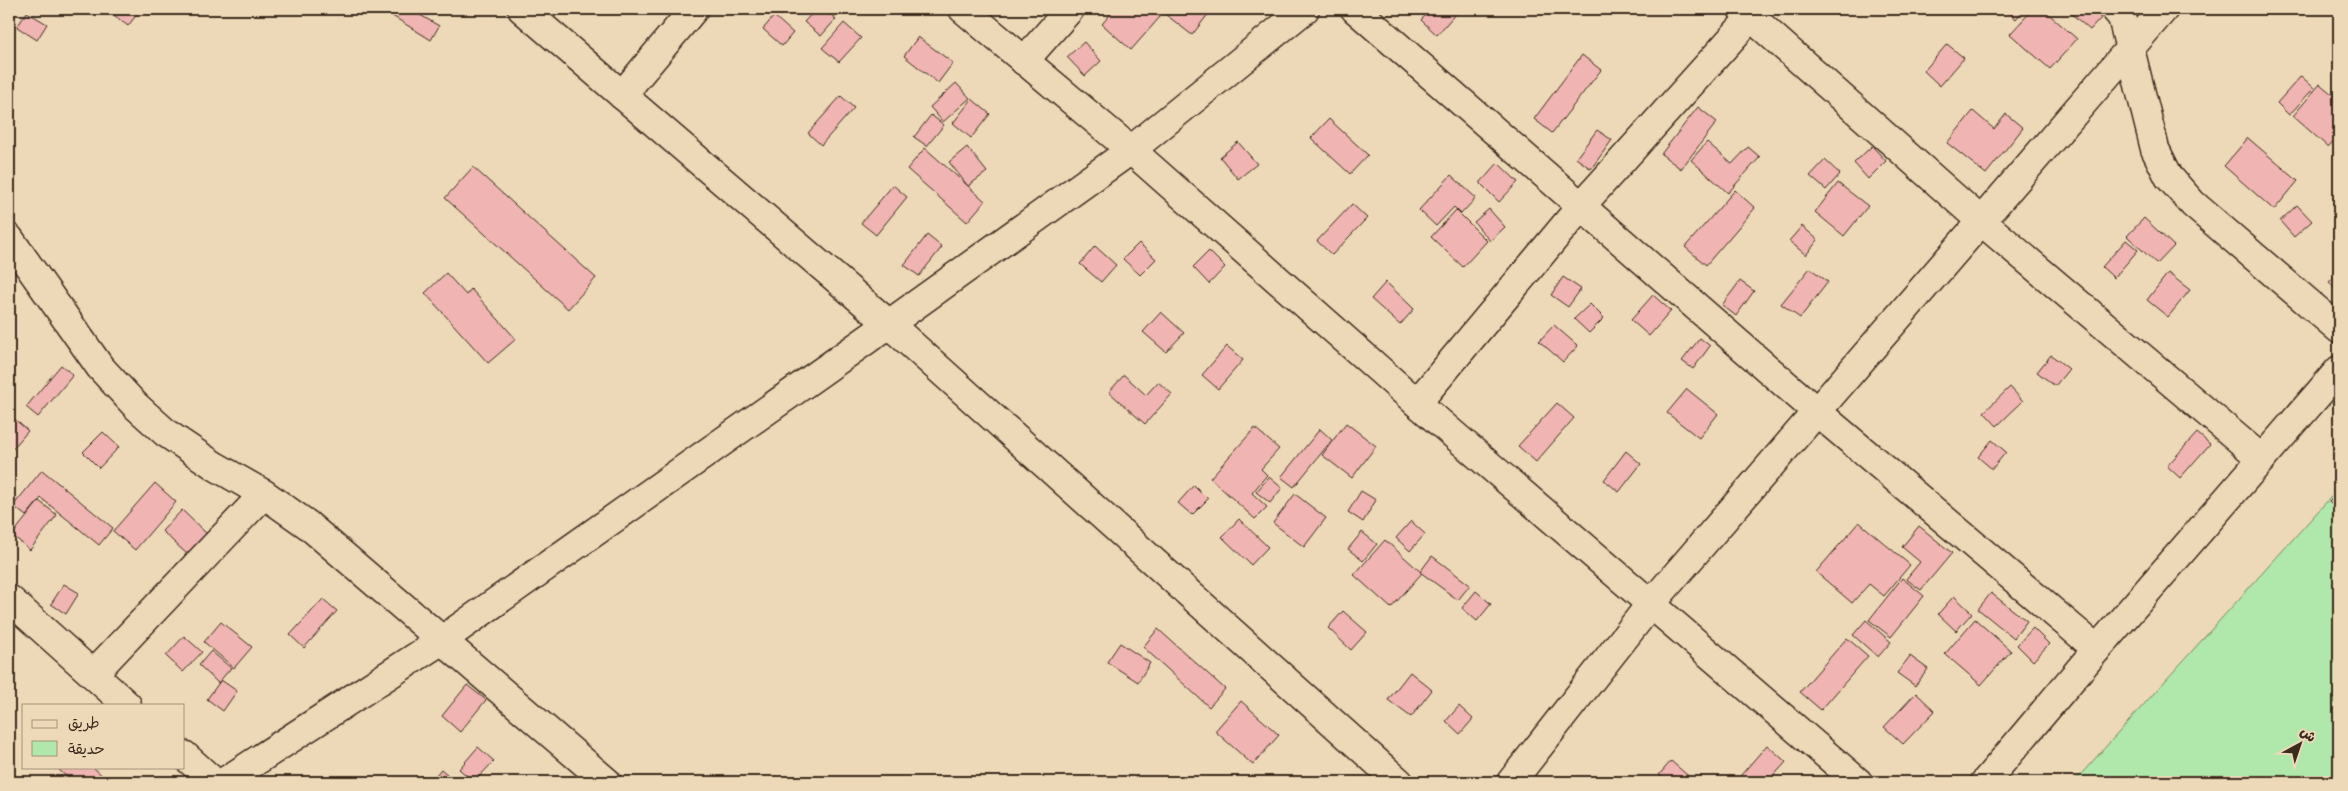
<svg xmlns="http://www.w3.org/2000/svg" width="2348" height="791" font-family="Mynerve,'Playpen Sans Arabic',sans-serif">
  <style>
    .green { fill: #b0e7aa; stroke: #768864 }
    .building { fill: #f0b4b2; stroke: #3b2a1e }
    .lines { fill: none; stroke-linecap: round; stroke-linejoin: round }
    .minor-casing { stroke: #3b2a1e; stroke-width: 31 }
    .minor { stroke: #edd9b7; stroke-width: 28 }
  </style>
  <rect width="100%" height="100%" fill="#edd9b7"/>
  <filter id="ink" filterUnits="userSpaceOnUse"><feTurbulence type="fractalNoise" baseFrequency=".02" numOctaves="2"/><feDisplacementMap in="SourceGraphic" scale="10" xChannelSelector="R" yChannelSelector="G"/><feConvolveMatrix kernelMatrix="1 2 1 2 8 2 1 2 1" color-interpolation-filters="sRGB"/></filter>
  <g filter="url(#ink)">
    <polygon class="green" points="2339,488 2339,782 2074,782"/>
    <g class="building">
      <polygon points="106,9 138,9 140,10 128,26"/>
      <polygon points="381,9 410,9 439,26 431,40"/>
      <polygon points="816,9 825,9 836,19 821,36 804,22"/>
      <polygon points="1115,9 1151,9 1160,17 1131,50 1102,24"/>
      <polygon points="1169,9 1203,9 1209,13 1192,35 1165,14"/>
      <polygon points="1431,9 1453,9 1457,12 1437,35 1421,20"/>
      <polygon points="2004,9 2025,9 2016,19"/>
      <polygon points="2033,9 2043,9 2077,39 2050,69 2010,34"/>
      <polygon points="2066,9 2091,9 2101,18 2090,30"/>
      <polygon points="27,12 47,24 37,40 17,27"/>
      <polygon points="774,16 793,33 782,46 763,29"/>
      <polygon points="844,23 861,38 839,62 822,48"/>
      <polygon points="918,37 953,63 938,83 904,56"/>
      <polygon points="1084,42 1101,61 1085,76 1067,57"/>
      <polygon points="1947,44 1964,58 1940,86 1924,71"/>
      <polygon points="1582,55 1601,70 1552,133 1534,119"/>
      <polygon points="2301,76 2314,88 2289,115 2277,103"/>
      <polygon points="956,83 970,98 943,122 930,107"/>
      <polygon points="2320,84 2339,100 2339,135 2328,147 2293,116"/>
      <polygon points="841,96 854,108 821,145 808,133"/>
      <polygon points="972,99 990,114 971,138 953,123"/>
      <polygon points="1698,107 1717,122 1681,169 1661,154"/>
      <polygon points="1973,111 1994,129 2006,114 2023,128 1986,174 1947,143"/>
      <polygon points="931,115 944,125 927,146 914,137"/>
      <polygon points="1329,119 1368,155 1350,174 1311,138"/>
      <polygon points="1597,130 1612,140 1591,169 1576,158"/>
      <polygon points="2248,138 2298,181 2274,210 2224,166"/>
      <polygon points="1238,142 1257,164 1238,179 1220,157"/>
      <polygon points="1707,142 1732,164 1748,147 1760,157 1728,193 1691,160"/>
      <polygon points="1872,146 1886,161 1868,179 1854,163"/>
      <polygon points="967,147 987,172 968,186 949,162"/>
      <polygon points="925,148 985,201 967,222 907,169"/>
      <polygon points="2339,153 2339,163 2334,159"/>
      <polygon points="1825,160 1840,174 1826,190 1810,176"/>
      <polygon points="1498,163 1518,182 1499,202 1480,183"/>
      <polygon points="473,167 596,278 568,309 445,198"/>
      <polygon points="1451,175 1476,198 1461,214 1454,207 1436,226 1419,210"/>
      <polygon points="1838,183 1868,206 1844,236 1815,212"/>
      <polygon points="893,185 907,197 876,235 861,223"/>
      <polygon points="1735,190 1755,208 1706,265 1685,247"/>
      <polygon points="1352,204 1367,218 1332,255 1317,241"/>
      <polygon points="2297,205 2312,221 2294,237 2280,221"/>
      <polygon points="1489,209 1505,227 1490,241 1474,222"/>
      <polygon points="1456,210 1487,241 1463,267 1431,237"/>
      <polygon points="2144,218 2174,246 2157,264 2127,236"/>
      <polygon points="1802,226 1818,240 1806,255 1789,241"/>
      <polygon points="927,235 942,247 919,276 904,265"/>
      <polygon points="2126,240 2138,250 2114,278 2102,267"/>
      <polygon points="1139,243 1156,259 1140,275 1123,259"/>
      <polygon points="1095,246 1116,265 1101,282 1080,264"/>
      <polygon points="1209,251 1225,267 1209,284 1193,267"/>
      <polygon points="1810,268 1828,282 1800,318 1781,304"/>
      <polygon points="2339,272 2339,293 2329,282"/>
      <polygon points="446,273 466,295 471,289 516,339 488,363 425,293"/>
      <polygon points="2168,273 2190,290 2168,317 2147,300"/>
      <polygon points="1563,277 1581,289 1568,307 1551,295"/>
      <polygon points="1740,281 1754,291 1736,316 1722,305"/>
      <polygon points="1386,282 1414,309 1400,325 1371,299"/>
      <polygon points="1653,295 1671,311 1649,336 1631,320"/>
      <polygon points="1590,304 1604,318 1589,333 1574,319"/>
      <polygon points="1161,312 1184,333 1166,352 1143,332"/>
      <polygon points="1554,325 1578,346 1563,362 1539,341"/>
      <polygon points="1700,338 1710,346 1693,369 1682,361"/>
      <polygon points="1227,346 1243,360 1218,389 1202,375"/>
      <polygon points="2051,355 2069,369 2055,386 2037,372"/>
      <polygon points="61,365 73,375 38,417 26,407"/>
      <polygon points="1124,375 1146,395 1158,382 1172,394 1145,424 1109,392"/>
      <polygon points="2010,387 2023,401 1997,426 1984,412"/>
      <polygon points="1687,389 1718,414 1699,438 1667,413"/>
      <polygon points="1557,403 1574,418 1536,462 1518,446"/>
      <polygon points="9,414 28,431 9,453"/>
      <polygon points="1346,423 1376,446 1352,478 1322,455"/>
      <polygon points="1255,428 1279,449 1261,469 1267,475 1252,493 1267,507 1255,519 1210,478"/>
      <polygon points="1320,429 1332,440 1294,487 1281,477"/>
      <polygon points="103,432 119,447 99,468 83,452"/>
      <polygon points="2197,433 2210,444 2180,478 2167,466"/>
      <polygon points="1992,440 2006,452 1992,469 1978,457"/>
      <polygon points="1626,451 1641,464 1619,492 1604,480"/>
      <polygon points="42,470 113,528 99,545 41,498 26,516 13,506"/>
      <polygon points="1269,477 1282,488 1270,503 1256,492"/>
      <polygon points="155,483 176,502 135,550 113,531"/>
      <polygon points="1194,485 1208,499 1192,515 1178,503"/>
      <polygon points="1361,491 1376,500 1363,522 1348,512"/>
      <polygon points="2339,491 2339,511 2329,502"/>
      <polygon points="1295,494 1326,518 1304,547 1273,523"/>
      <polygon points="39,501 57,515 30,550 12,535"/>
      <polygon points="182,510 208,535 189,556 162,531"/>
      <polygon points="1239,519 1268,547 1251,565 1222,537"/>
      <polygon points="1411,521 1425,534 1410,551 1396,538"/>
      <polygon points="1859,522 1910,565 1884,596 1869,584 1852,603 1816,572"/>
      <polygon points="1919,526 1952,553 1921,590 1906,579 1920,562 1902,547"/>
      <polygon points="1362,532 1377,544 1363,561 1348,549"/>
      <polygon points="1385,540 1422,573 1391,608 1354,575"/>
      <polygon points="1432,556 1470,585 1458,600 1420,572"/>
      <polygon points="1902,578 1924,596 1891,637 1869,620"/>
      <polygon points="64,584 79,593 66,614 51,604"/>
      <polygon points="1476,591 1491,604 1477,621 1462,608"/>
      <polygon points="1991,593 2027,621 2014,638 1978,609"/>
      <polygon points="1954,596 1972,613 1956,631 1938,614"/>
      <polygon points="323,599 337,611 304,648 290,635"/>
      <polygon points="1343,611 1367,632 1351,650 1328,628"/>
      <polygon points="1975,619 2011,651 1981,685 1945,654"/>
      <polygon points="1866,620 1891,642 1878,657 1853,635"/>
      <polygon points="221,622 252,647 234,668 204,642"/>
      <polygon points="2033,628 2049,644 2033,661 2017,645"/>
      <polygon points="1158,629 1225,689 1209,707 1143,647"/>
      <polygon points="184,636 202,652 183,672 166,656"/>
      <polygon points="1847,638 1868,656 1821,710 1800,692"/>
      <polygon points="1120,643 1150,663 1138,682 1107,662"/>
      <polygon points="211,651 231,668 218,683 199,665"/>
      <polygon points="1910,656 1928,669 1915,686 1897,673"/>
      <polygon points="1410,672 1432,690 1411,717 1388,700"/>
      <polygon points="221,680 237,691 223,711 207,699"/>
      <polygon points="467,685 486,700 460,732 442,716"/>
      <polygon points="1916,693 1935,711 1903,744 1884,727"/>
      <polygon points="1241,701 1279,735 1253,765 1215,731"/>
      <polygon points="1459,706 1473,719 1460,734 1446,721"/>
      <polygon points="1767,745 1786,762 1768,782 1735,782"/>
      <polygon points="478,747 494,761 474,782 459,769"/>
      <polygon points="1671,761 1694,781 1692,782 1667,782 1659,775"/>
      <polygon points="61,767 93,767 109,782 73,782 59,770"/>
      <polygon points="441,769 456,782 430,782"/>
    </g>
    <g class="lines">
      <defs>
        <g id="minor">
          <polyline points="522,9 889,324 1399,782"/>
          <polyline points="963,9 1131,150 1417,403 1858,782"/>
          <polyline points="1355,9 1816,411 2097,649"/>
          <polyline points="1742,9 1981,221 2262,459"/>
          <polyline points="2115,9 2122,17 2155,149 2169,177 2193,204 2339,329"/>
          <polyline points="1024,61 1070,9"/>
          <polyline points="622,95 694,9"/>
          <polyline points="9,238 100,367 136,406 166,433 215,466 264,494 308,525 607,782"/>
          <polyline points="1417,403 1582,205 1751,17"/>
          <polyline points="9,599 127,705"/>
          <polyline points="93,674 264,494"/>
          <polyline points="184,755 214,782"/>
          <polyline points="224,782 442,640 889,324 1131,150 1305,9"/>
          <polyline points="1511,782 1650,605 2164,9"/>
          <polyline points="1985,782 2097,649 2339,370"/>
        </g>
      </defs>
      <use href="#minor" class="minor-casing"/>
      <use href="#minor" class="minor"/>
    </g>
  </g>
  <rect width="2348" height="791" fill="none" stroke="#edd9b7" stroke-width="30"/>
  <rect x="15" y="15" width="2318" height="761" fill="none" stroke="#3b2a1e" stroke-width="2" filter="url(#ink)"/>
  <rect x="22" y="704" width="162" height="65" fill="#edd9b7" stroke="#a6937a"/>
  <rect x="32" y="720" width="25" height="8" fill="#edd9b7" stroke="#a6937a"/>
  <text x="68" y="728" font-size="15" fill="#3b2a1e">طريق</text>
  <rect x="32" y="741" width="25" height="15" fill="#b0e7aa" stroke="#a6937a"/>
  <text x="68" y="754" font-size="15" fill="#3b2a1e">حديقة</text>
  <g transform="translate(2300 744) rotate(40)" stroke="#edd9b7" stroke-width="4" paint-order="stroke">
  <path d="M0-4L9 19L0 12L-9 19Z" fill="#3b2a1e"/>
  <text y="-8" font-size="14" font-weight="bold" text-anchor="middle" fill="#3b2a1e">ش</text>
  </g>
</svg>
